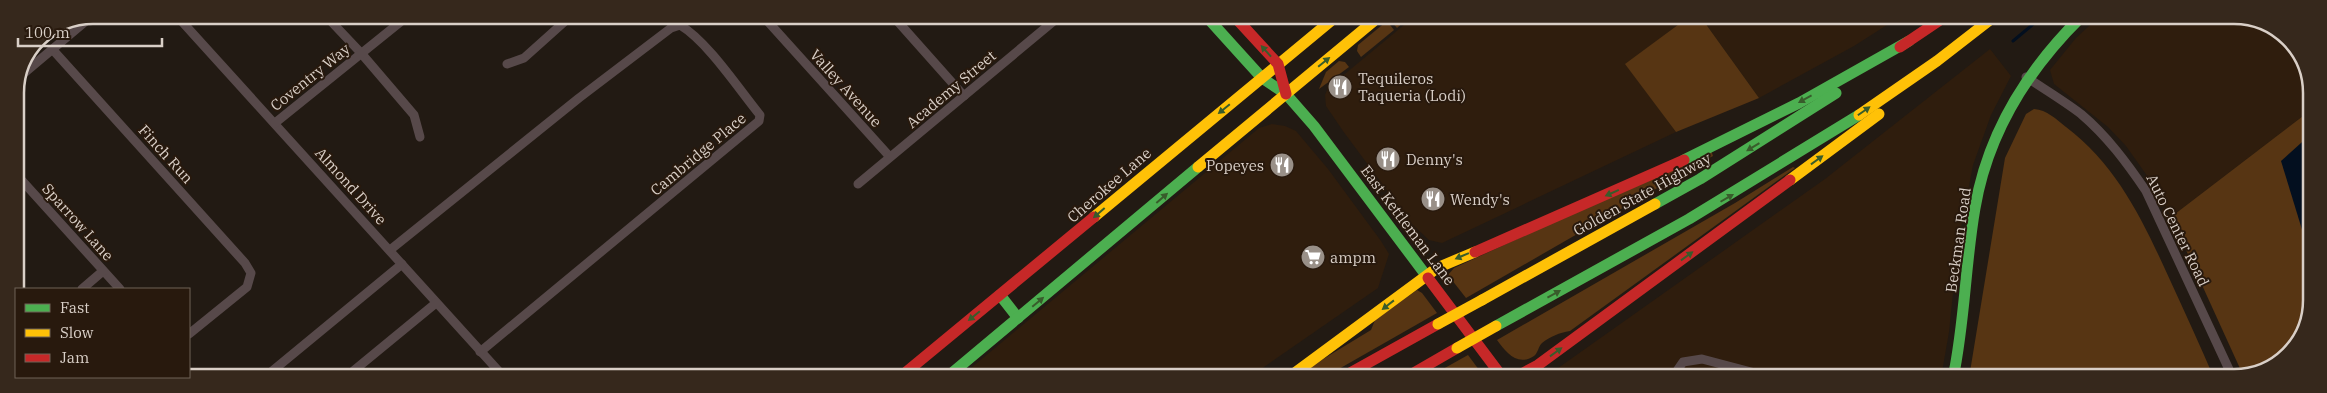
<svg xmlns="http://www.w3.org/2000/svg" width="2327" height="393" font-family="'IBM Plex Serif',serif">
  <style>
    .built { fill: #2f1d0d }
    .green { fill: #573513 }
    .water { fill: #030f1f }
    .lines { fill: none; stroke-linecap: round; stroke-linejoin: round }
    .stream { stroke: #030f1f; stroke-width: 3 }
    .street { stroke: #57494a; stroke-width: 9 }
    .fast { stroke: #4caf50; stroke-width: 11 }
    .slow { stroke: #ffc107; stroke-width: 11 }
    .jam { stroke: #c62828; stroke-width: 11 }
    .slow-bridge { stroke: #ffc107; stroke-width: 11 }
    .oneway { fill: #385c2b }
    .labels { text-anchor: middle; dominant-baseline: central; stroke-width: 4; stroke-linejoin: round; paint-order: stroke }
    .street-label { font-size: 15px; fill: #d9cfc7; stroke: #28190d }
    .poi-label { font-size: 15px; fill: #d9cfc7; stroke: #28190d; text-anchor: start }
    .rim { fill: none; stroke: #d9cfc7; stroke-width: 2.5 }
  </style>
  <rect width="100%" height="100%" fill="#221a13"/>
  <g class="built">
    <polygon points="1416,15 1690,16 1626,64 1676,132 1442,243 1429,240 1412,224 1343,131 1326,106 1325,95 1328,88"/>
    <polygon points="1700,16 1901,16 1854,46 1759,98"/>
    <polygon points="2100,16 2245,16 2286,35 2310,77 2311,110 2171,217 2160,194 2126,146 2108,127 2054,84 2050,70 2076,38"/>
    <polygon points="1990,49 2011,76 1991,115 1973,165 1958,244 1949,332 1941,378 1544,378 1825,179"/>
    <polygon points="1272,124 1285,126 1296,131 1328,169 1381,241 1389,254 1378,288 1248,378 959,378 1259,128"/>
  </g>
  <g class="green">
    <polygon points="1394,15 1412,15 1397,28 1389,19"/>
    <polygon points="1690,16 1700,16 1759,98 1676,132 1625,64"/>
    <polygon points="1387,21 1394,30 1361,57 1357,51 1358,45"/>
    <polygon points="1339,61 1345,62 1349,67 1319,89 1326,72"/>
    <path d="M2034,109C2047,110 2056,119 2066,127C2118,166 2144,223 2170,280C2185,313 2200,345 2214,378H1969L2005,158L2026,114Z"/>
    <polygon points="2311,110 2311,311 2285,359 2243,375 2171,217"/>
    <polygon points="1711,150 1713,156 1466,298 1448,275 1454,268"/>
    <path d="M1793,167L1795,168L1570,331C1559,333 1551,336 1542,343C1538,347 1538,353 1534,356C1517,367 1506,352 1497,340L1735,203Z"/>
    <polygon points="1417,290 1422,293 1437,313 1323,378 1292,378 1371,330 1375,320"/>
    <polygon points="1468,355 1485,378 1427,378"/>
  </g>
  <polygon class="water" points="2311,134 2311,259 2281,161"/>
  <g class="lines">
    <polyline class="stream" points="2013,41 2043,16"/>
    <g class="street">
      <polyline points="176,15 504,377"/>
      <polyline points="325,15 361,53 414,115 420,137"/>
      <polyline points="762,15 890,157"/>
      <polyline points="892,15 964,96"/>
      <polyline points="53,50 245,263 251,273 247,287 189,334"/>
      <polyline points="507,64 524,58 572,15"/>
      <polyline points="23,74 93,15"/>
      <path d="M2026,77C2044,89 2064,101 2081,114C2107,136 2127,163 2146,191L2233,378"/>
      <polyline points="275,123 409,15"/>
      <polyline points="16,174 120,289"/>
      <polyline points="858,184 1061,15"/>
      <path d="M390,250L579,98L671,28L680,25C708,42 738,88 760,115L759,121L480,352"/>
      <polyline points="82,289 103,271"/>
      <polyline points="265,377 402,264"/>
      <polyline points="346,377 436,303"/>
      <polyline points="1672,378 1683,362 1702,359 1774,378"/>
    </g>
    <g class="fast">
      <polyline points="1205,15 1262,78 1286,94 1314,126 1428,278"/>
      <polyline points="1684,160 1799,103 1909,41"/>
      <polyline points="1655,204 1700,179 1836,93"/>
      <polyline points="1000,295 1018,318"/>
      <polyline points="1496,326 1689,219 1859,115"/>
      <polyline points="946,378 1198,167"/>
      <path d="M1953,378C1965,322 1965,265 1975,208C1988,132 2027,70 2082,16"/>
    </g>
    <g class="slow">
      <polyline points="1859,115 1937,61 1995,16"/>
      <polyline points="1198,167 1381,15"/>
      <polyline points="1790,180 1879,114"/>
      <polyline points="1094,217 1338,15"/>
      <polyline points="1482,300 1655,204"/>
      <polyline points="1288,378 1437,268 1475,252"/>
    </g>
    <g class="jam">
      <polyline points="1233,15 1278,64 1286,94"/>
      <polyline points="1900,47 1946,16"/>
      <polyline points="1475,252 1684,160"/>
      <polyline points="1428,278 1503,378"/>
      <polyline points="899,378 1094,217"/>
      <polyline points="1341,378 1438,324"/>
      <polyline points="1405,378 1457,348"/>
      <polyline points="1514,378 1538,365 1790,180"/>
    </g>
    <g class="slow-bridge">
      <polyline points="1438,324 1482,300"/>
      <polyline points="1457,348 1496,326"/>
    </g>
  </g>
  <defs><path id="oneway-solid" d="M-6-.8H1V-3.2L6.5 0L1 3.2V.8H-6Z" transform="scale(1.25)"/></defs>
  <g class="oneway">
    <use href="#oneway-solid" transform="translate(1266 51) rotate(-132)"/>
    <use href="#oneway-solid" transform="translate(1324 62) rotate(-39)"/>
    <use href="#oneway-solid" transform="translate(1805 99) rotate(151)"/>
    <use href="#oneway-solid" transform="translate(1224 109) rotate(141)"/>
    <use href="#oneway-solid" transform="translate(1864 111) rotate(-35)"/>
    <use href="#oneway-solid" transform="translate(1753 147) rotate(149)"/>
    <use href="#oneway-solid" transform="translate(1817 160) rotate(-36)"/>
    <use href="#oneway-solid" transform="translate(1612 193) rotate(156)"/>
    <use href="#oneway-solid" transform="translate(1162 198) rotate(-41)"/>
    <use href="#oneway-solid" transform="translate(1727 198) rotate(-30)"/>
    <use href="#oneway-solid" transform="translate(1099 213) rotate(139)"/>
    <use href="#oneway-solid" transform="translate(1462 256) rotate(157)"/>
    <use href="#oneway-solid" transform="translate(1687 256) rotate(-36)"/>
    <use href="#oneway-solid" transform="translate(1554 294) rotate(-29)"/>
    <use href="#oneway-solid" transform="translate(1038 302) rotate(-40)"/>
    <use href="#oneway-solid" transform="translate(1388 305) rotate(142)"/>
    <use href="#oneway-solid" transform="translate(974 316) rotate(141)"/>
    <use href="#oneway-solid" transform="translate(1556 352) rotate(-36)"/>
  </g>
  <defs>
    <symbol id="restaurant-disc" viewBox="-11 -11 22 22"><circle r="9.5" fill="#999088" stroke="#28190d"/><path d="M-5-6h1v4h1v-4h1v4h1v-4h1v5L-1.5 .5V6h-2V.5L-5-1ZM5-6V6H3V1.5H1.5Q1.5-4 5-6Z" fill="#fff"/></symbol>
    <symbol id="supermarket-disc" viewBox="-11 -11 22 22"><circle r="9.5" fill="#999088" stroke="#28190d"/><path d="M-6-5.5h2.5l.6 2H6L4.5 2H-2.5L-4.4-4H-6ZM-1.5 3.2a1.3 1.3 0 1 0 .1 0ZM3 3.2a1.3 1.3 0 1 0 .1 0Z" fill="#fff"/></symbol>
  </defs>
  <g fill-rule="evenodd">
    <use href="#restaurant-disc" x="1326" y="73" width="28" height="28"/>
    <use href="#restaurant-disc" x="1374" y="145" width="28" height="28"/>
    <use href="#restaurant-disc" x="1268" y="151" width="28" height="28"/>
    <use href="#restaurant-disc" x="1419" y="185" width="28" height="28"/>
    <use href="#supermarket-disc" x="1299" y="243" width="28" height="28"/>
  </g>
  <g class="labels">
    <g class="street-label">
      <text transform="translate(310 77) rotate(-39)">Coventry Way</text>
      <text transform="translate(846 88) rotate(48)">Valley Avenue</text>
      <text transform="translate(951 89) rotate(-40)">Academy Street</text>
      <text transform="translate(166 154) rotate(48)">Finch Run</text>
      <text transform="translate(698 154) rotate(-40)">Cambridge Place</text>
      <text transform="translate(1109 185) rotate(-41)">Cherokee Lane</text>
      <text transform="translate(351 186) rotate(48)">Almond Drive</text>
      <text transform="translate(1642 194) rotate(-29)">Golden State Highway</text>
      <text transform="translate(78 222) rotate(48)">Sparrow Lane</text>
      <text transform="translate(1408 225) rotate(53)">East Kettleman Lane</text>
      <text transform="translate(2178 230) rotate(64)">Auto Center Road</text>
      <text transform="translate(1958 240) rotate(-82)">Beckman Road</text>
    </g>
    <g class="poi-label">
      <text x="1358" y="78">Tequileros<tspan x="1358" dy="17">Taqueria (Lodi)</tspan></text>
      <text x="1406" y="159">Denny's</text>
      <text x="1264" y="165" text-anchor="end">Popeyes</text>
      <text x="1450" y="199">Wendy's</text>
      <text x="1330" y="257">ampm</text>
    </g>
  </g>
  <path d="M0 0H2327V393H0ZM93 24H2234A69 69 0 0 1 2303 93V300A69 69 0 0 1 2234 369H93A69 69 0 0 1 24 300V93A69 69 0 0 1 93 24Z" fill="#36281c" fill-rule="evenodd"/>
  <path class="rim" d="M93 24H2234A69 69 0 0 1 2303 93V300A69 69 0 0 1 2234 369H93A69 69 0 0 1 24 300V93A69 69 0 0 1 93 24Z"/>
  <rect x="15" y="288" width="175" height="90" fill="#28190d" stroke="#6f6257"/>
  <rect x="25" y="304" width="25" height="8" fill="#4caf50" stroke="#6f6257"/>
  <text x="60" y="313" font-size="15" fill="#d9cfc7">Fast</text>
  <rect x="25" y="329" width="25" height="8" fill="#ffc107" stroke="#6f6257"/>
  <text x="60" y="338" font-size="15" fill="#d9cfc7">Slow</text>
  <rect x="25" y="354" width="25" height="8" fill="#c62828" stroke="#6f6257"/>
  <text x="60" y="363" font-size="15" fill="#d9cfc7">Jam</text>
  <path d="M18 38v8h144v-8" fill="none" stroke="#d9cfc7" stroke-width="2.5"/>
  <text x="25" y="38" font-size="15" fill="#d9cfc7" stroke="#28190d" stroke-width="4" paint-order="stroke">100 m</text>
</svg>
